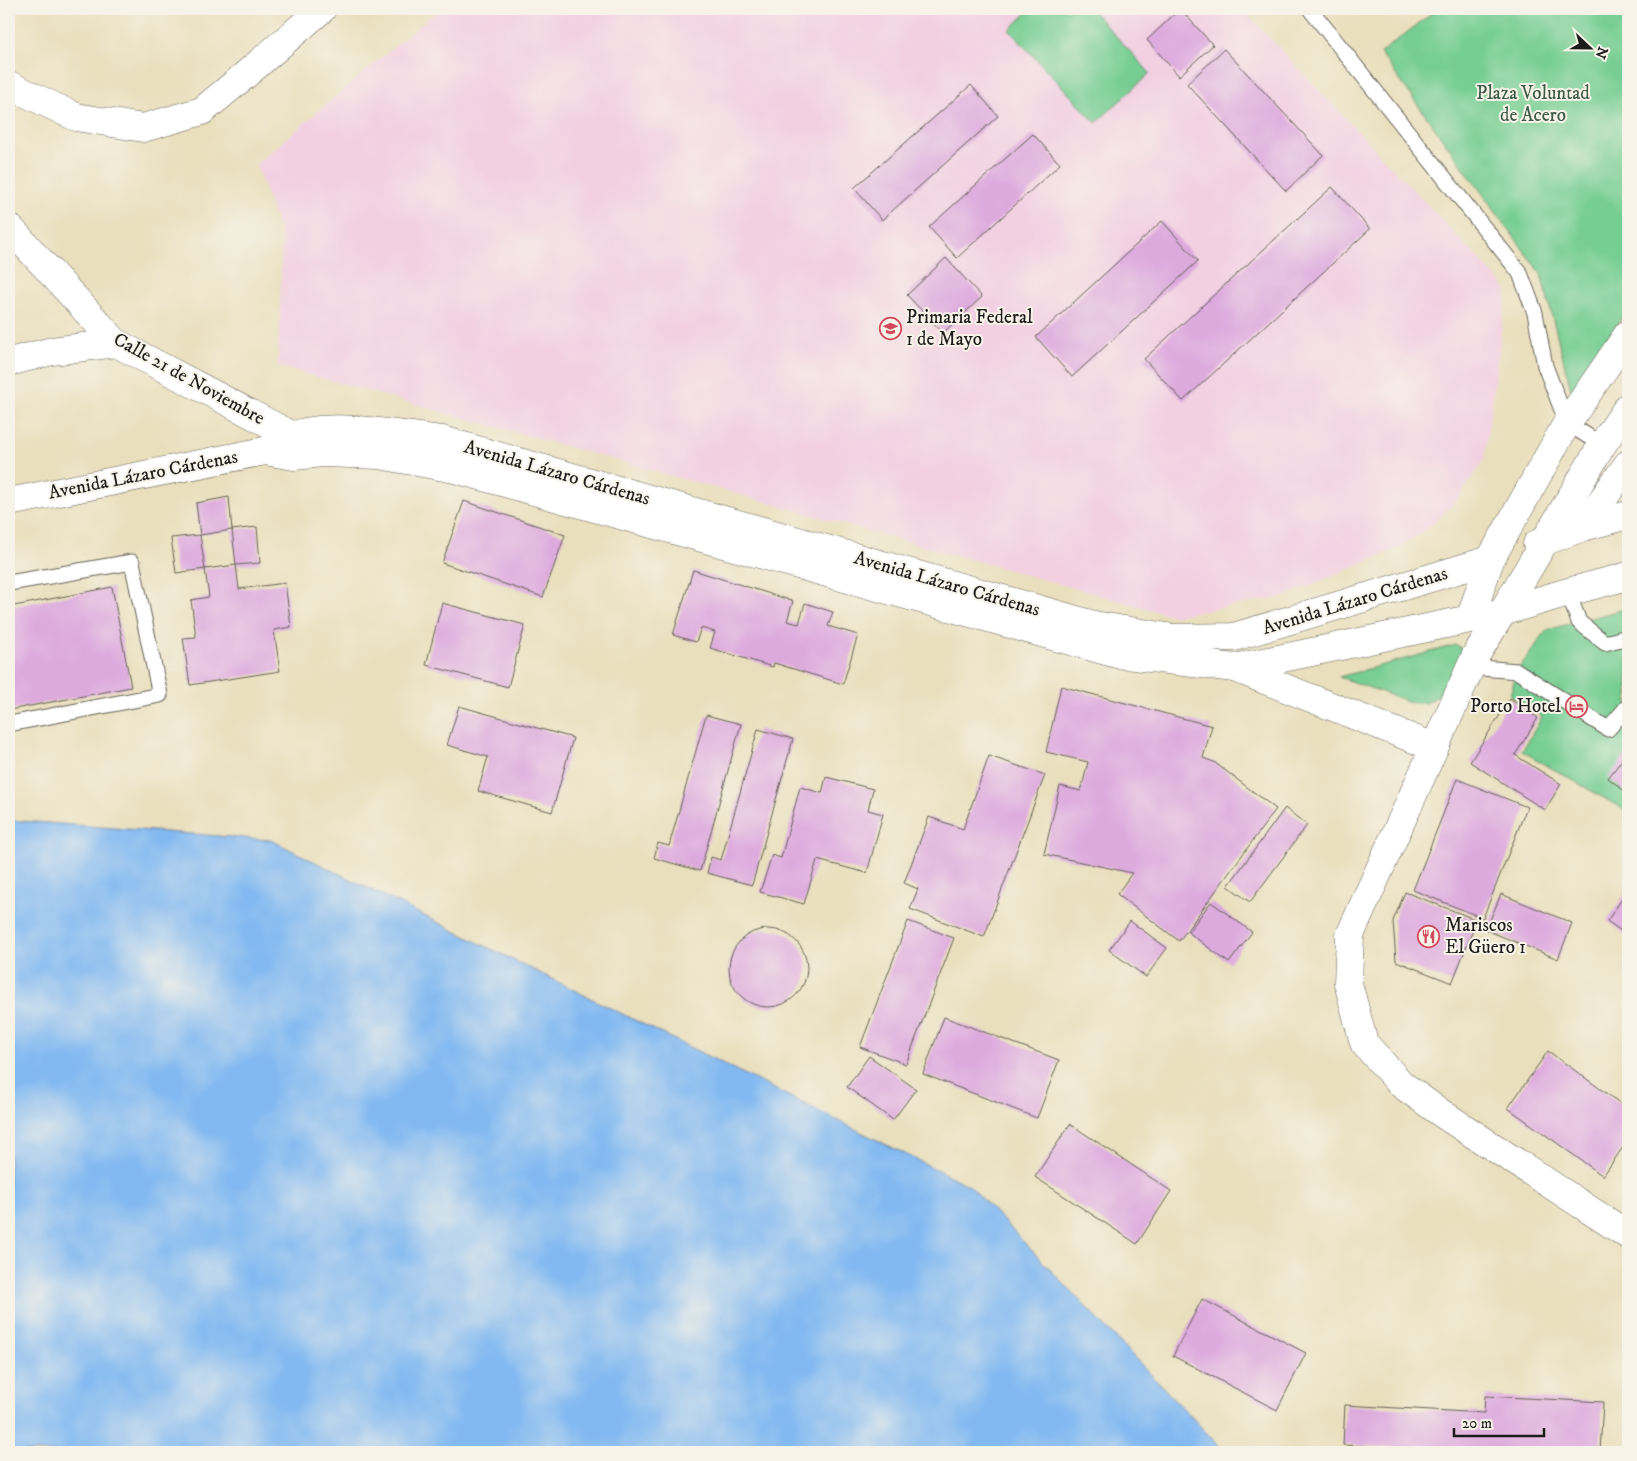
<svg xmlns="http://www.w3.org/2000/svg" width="1637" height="1461" font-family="'IM FELL DW Pica',serif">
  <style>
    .built { fill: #f2d0e2 }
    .green { fill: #76ce93; stroke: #497558 }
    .water { fill: #82b9f1; stroke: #4f6a86 }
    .building { fill: #ddaade }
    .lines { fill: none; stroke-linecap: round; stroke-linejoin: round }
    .service-casing { stroke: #646054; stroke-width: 17 }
    .minor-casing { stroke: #646054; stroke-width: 29 }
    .tertiary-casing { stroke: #646054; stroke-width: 29 }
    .secondary-casing { stroke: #646054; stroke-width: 29 }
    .service { stroke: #fff; stroke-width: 15 }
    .minor { stroke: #fff; stroke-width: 28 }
    .tertiary { stroke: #fff; stroke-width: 28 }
    .secondary { stroke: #fff; stroke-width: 28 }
    .labels { text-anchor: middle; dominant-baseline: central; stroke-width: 4; stroke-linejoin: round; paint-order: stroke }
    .park-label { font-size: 19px; fill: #3c5a46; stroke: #f7f3e8 }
    .poi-label { font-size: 19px; fill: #1c1c1c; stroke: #f7f3e8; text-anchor: start }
    .street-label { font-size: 19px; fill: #1c1c1c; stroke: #f7f3e8 }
  </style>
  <rect width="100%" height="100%" fill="#f7f3e8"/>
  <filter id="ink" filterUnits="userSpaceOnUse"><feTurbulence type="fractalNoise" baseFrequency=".02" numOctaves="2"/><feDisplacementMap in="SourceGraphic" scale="10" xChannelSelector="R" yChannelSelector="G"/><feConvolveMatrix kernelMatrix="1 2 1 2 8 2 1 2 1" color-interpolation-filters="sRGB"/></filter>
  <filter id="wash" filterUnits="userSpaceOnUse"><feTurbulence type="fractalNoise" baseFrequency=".0096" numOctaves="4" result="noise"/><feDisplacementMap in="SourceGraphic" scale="20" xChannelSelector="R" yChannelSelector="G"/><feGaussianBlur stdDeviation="1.12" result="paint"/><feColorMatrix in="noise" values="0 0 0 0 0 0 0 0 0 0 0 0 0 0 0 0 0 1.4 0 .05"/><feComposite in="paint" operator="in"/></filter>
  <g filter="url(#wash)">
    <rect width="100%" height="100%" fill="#e9dfbc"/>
    <polygon class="built" points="439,9 1242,9 1507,289 1484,460 1458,499 1430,526 1401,547 1283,597 1174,616 278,366 282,239 256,164"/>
    <g class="green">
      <polygon points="1031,9 1091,9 1150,73 1096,123 1009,30"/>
      <polygon points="1428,9 1628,9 1628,308 1572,393 1541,274 1380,53 1431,14"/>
      <polygon points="1628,608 1628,812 1522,751 1542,717 1510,695 1517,671 1547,630"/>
      <polygon points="1456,645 1462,649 1464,658 1446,691 1426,703 1413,703 1339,677"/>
    </g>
    <polygon class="water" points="9,820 271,840 970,1186 1225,1452 9,1452"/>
    <g id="blocks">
      <g class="building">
        <polygon points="1180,9 1213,45 1179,76 1147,40"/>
        <polygon points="1224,49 1323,155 1286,191 1187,84"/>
        <polygon points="971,85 998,116 882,220 854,188"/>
        <polygon points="1033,134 1060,164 957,258 929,227"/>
        <polygon points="1332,187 1370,229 1183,401 1144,359"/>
        <polygon points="1162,221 1198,261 1072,377 1036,337"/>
        <polygon points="946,258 982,297 943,333 907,295"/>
        <polygon points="229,497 232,530 257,527 260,563 236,565 232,530 200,535 196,503"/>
        <polygon points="464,501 565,535 543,597 442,563"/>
        <polygon points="200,535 205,569 176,573 171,538"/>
        <polygon points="236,565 239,589 285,583 291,627 274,630 280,671 190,685 183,638 196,637 191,600 209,597 205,569"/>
        <polygon points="693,570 793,601 787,621 799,624 805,603 833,612 828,626 858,635 843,684 774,663 773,667 710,648 715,632 701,628 696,642 673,635"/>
        <polygon points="112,587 131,687 9,710 9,607"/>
        <polygon points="442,603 525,625 508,687 426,665"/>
        <polygon points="1061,686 1212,726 1203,758 1214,762 1276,809 1179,941 1117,894 1132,873 1044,854 1060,786 1081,791 1088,762 1046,752"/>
        <polygon points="1510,699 1538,718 1515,755 1561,784 1545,810 1470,762"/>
        <polygon points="459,706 573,738 552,812 478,791 488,757 447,745"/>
        <polygon points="706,715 741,724 700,871 654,858 658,843 669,846"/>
        <polygon points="758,729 793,739 752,885 707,873 711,857 721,860"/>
        <polygon points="1628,752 1628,794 1608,778"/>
        <polygon points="989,756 1045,775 984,937 910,909 918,889 904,883 929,817 963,829"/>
        <polygon points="826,777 873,789 868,810 883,814 867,873 817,860 804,904 760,892 772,855 781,858 800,787 822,793"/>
        <polygon points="1457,779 1527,807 1483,918 1413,890"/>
        <polygon points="1285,808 1307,825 1250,902 1228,886"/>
        <polygon points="1628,890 1628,936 1607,921"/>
        <polygon points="1405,892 1477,920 1452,983 1396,961 1393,921"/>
        <polygon points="1501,894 1572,923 1558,959 1486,930"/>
        <polygon points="1211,902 1252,932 1229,963 1188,932"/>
        <polygon points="908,921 954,938 906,1064 860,1047"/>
        <polygon points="1130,921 1167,948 1146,977 1109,950"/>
        <circle cx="768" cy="968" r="39"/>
        <polygon points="944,1017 1059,1060 1037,1118 923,1074"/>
        <polygon points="1548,1051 1628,1109 1628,1140 1603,1176 1508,1108"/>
        <polygon points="869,1056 916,1089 893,1120 847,1087"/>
        <polygon points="1070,1124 1171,1191 1137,1244 1035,1177"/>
        <polygon points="1202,1299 1306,1353 1277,1410 1173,1356"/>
        <polygon points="1485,1396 1603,1402 1600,1452 1474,1452 1343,1445 1345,1405 1484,1413"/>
      </g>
    </g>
  </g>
  <g filter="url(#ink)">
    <use href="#blocks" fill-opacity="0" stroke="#646054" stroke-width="1"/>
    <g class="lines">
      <defs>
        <g id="service">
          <polyline points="1310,9 1520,273 1535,313 1545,366 1567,423 1602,445"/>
          <polyline points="9,583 132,562 160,695 9,724"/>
          <polyline points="1568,592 1579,622 1605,643 1628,637"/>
          <polyline points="1470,667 1517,671 1608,729 1628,706"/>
        </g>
        <g id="minor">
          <polyline points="9,85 76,117 143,128 202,111 244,76 322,9"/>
          <polyline points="9,227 116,343 293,436"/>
          <polyline points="9,362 52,351 116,343"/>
          <polyline points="265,451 294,456 322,453 380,455 455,469 1117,654 1235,668 1470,619"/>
          <path d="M9,502L265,451C274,446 283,440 292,436C329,421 401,435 442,440L1094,625L1173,638L1234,637L1490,560"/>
          <polyline points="1583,527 1628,464"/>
        </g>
        <g id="tertiary">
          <polyline points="1502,613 1476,655 1350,935 1348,983 1364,1043 1401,1084 1441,1113 1628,1235"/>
          <polyline points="1235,668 1434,747"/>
        </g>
        <g id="secondary">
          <polyline points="1537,544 1583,527 1628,515"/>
          <polyline points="1502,613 1602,445 1628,407"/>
          <polyline points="1495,614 1568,592 1628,576"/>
          <polyline points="1470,619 1490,560 1567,423 1628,334"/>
        </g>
      </defs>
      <use href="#service" class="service-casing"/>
      <use href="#minor" class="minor-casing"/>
      <use href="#tertiary" class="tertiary-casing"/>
      <use href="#secondary" class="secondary-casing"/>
      <use href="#service" class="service"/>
      <use href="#minor" class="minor"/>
      <use href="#tertiary" class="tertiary"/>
      <use href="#secondary" class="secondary"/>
    </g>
  </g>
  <defs>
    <symbol id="school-ring" viewBox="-11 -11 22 22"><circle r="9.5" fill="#f7f3e8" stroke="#d1495b" stroke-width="1.5"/><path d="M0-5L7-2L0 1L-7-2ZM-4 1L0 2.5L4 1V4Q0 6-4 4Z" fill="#d1495b"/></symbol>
    <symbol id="hotel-ring" viewBox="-11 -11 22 22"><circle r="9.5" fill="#f7f3e8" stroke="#d1495b" stroke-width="1.5"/><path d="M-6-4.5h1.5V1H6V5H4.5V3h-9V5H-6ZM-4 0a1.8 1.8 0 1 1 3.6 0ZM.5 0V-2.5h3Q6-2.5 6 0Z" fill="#d1495b"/></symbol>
    <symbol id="restaurant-ring" viewBox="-11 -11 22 22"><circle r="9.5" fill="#f7f3e8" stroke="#d1495b" stroke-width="1.5"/><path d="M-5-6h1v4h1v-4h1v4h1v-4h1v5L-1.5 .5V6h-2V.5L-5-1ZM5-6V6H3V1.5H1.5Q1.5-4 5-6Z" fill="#d1495b"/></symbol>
  </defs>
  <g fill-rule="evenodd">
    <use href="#school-ring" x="878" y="316" width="25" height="25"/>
    <use href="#hotel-ring" x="1564" y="694" width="25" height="25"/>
    <use href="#restaurant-ring" x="1416" y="924" width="25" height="25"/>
  </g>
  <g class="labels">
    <g class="park-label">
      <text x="1533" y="93">Plaza Voluntad<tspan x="1533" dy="22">de Acero</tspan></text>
    </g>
    <g class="poi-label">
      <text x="906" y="317">Primaria Federal<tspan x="906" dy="22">1 de Mayo</tspan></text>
      <text x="1561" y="706" text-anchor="end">Porto Hotel</text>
      <text x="1445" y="925">Mariscos<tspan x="1445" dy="22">El Güero 1</tspan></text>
    </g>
    <g class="street-label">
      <text transform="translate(189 379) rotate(29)">Calle 21 de Noviembre</text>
      <text transform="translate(557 473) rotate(16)">Avenida Lázaro Cárdenas</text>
      <text transform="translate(143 475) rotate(-11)">Avenida Lázaro Cárdenas</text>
      <text transform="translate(947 584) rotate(16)">Avenida Lázaro Cárdenas</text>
      <text transform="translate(1355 601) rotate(-17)">Avenida Lázaro Cárdenas</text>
    </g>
  </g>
  <rect width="1637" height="1461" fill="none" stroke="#f7f3e8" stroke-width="30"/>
  <g transform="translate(1590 48) rotate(112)" stroke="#f7f3e8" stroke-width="4" paint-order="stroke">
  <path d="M0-4L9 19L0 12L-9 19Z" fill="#1c1c1c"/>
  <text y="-8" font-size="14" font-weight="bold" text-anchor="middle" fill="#1c1c1c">N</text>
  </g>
  <path d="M1454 1428v8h90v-8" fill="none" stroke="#1c1c1c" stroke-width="2.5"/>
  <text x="1462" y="1428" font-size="15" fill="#1c1c1c" stroke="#f7f3e8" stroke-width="4" paint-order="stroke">20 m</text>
</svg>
